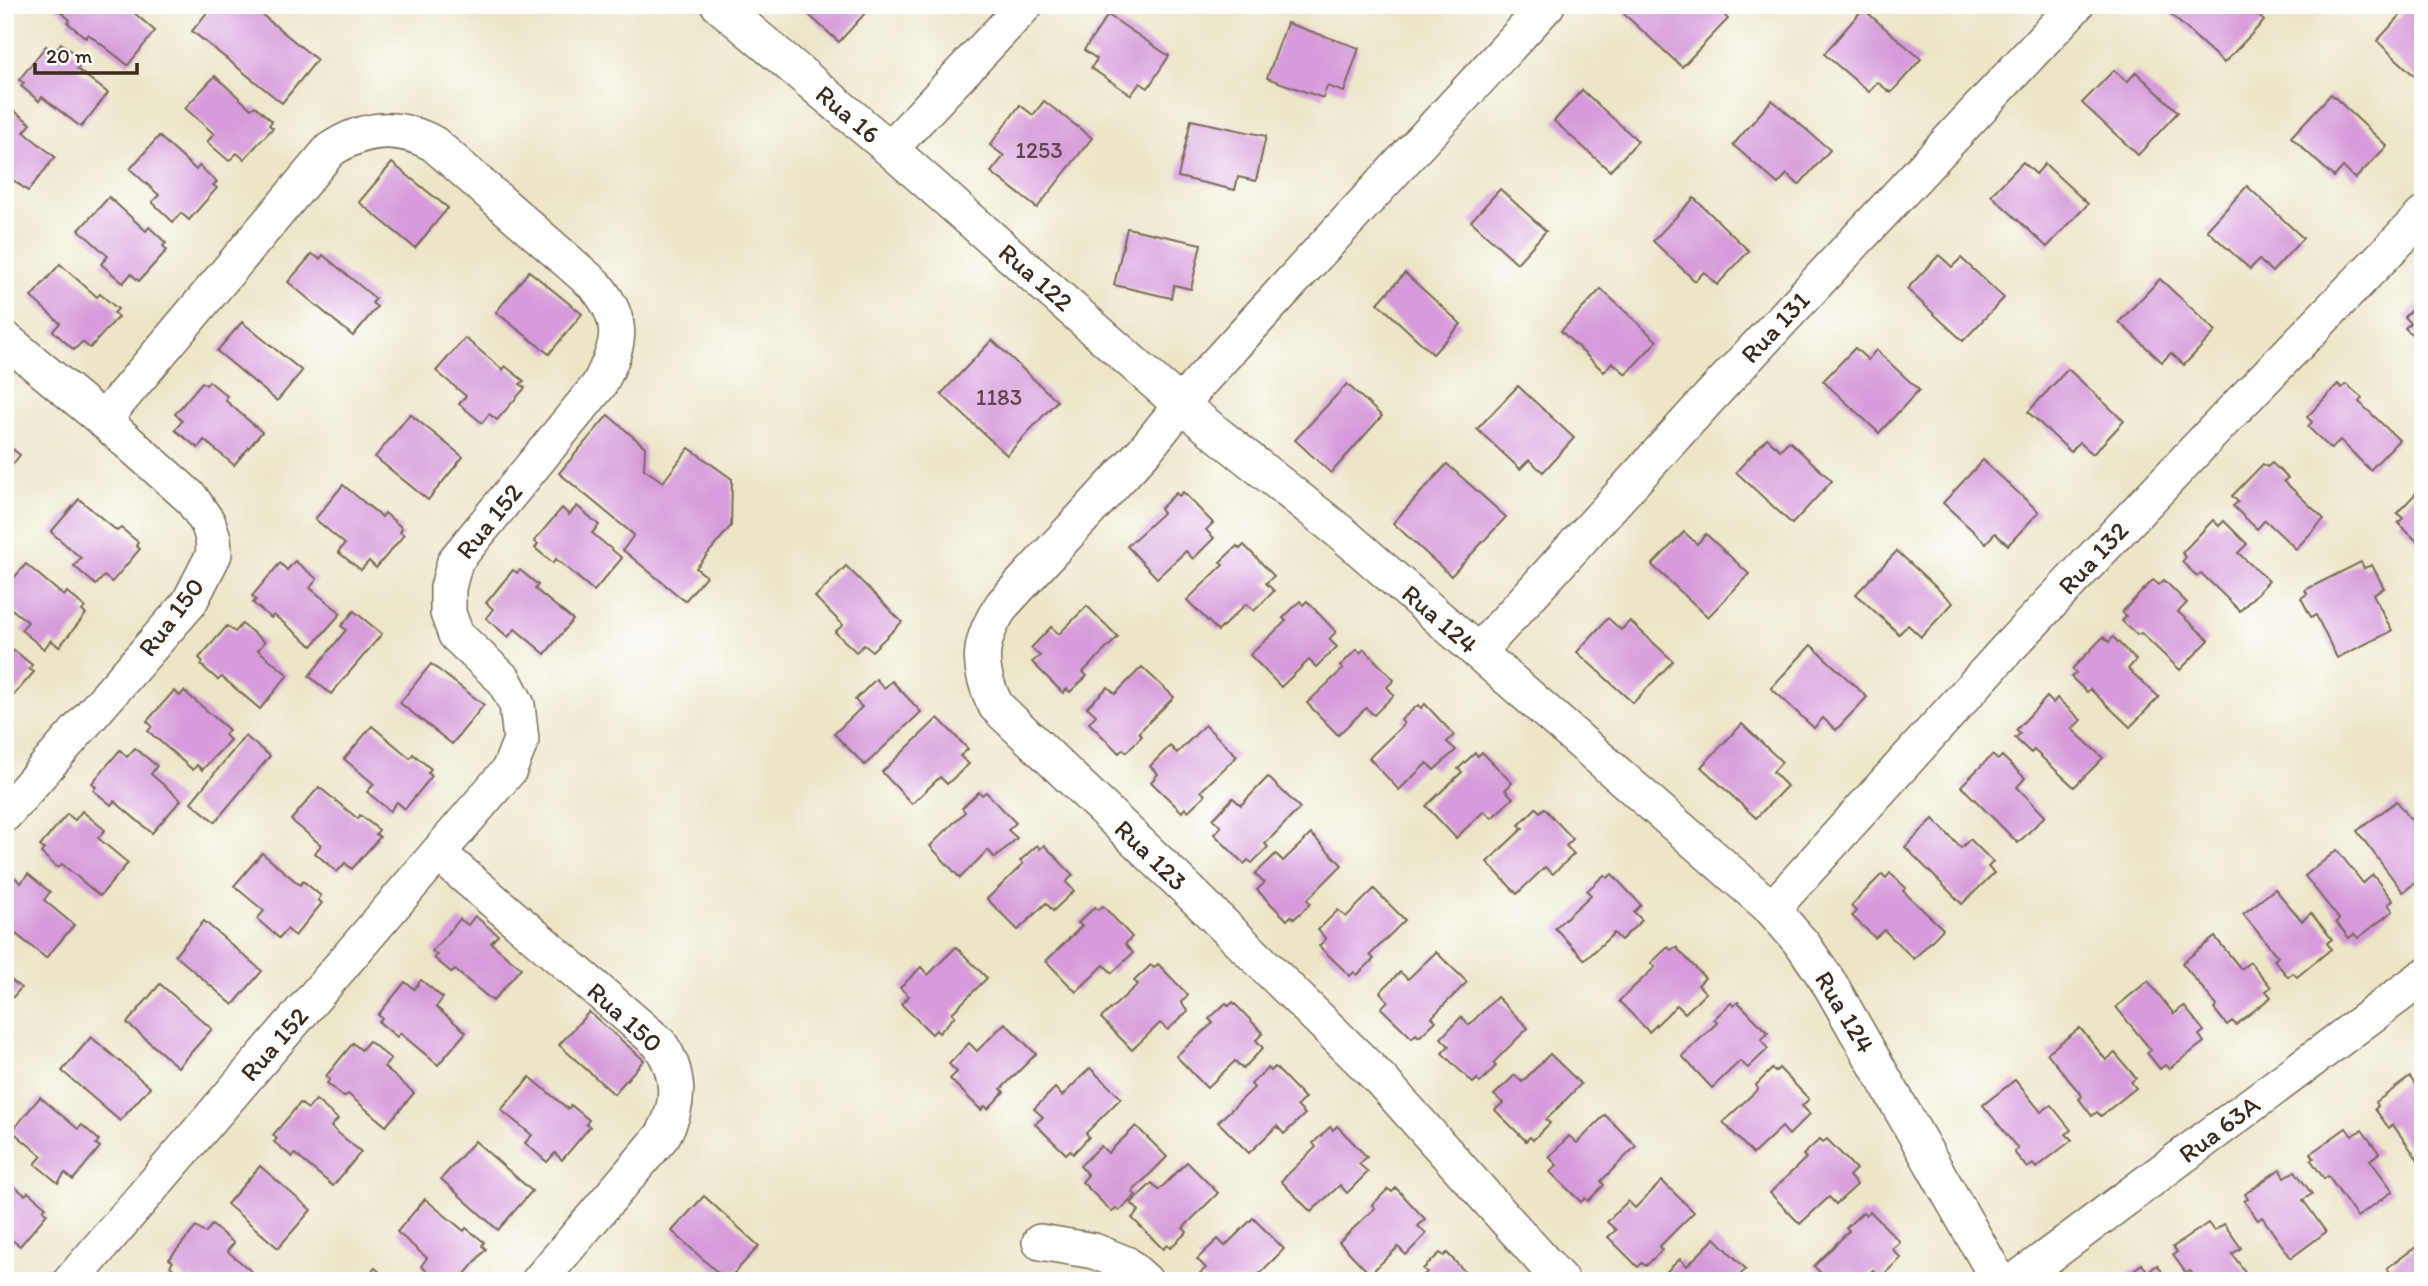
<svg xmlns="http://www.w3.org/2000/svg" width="2428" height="1286" font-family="Itim,sans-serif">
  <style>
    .building { fill: #d69bda }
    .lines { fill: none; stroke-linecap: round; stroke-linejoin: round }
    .minor-casing { stroke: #796b59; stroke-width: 38 }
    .minor { stroke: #fff; stroke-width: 35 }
    .labels { text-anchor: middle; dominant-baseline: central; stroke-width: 5; stroke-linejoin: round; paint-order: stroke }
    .number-label { font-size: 23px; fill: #62464d }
    .street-label { font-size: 26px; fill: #3b2a1e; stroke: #fff }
  </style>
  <rect width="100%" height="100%" fill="#fff"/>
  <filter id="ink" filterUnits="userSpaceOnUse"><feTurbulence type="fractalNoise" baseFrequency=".0143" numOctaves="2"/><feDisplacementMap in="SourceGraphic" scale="14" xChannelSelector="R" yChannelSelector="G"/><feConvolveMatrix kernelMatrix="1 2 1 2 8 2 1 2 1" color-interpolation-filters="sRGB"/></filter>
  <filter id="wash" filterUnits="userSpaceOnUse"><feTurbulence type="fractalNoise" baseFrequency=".00686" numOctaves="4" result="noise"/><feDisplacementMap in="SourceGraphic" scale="28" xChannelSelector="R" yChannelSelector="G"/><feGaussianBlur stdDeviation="1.57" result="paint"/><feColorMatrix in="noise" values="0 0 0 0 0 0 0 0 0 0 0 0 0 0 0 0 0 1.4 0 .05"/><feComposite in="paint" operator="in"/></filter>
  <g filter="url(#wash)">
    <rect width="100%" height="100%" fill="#ece5c7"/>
    <g id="blocks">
      <g class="building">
        <polygon points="53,5 125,5 155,31 128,65 88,34 86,38 68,23 70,20"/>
        <polygon points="213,5 266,5 260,13 317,60 282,103 192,31"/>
        <polygon points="798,5 864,5 868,10 839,42"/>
        <polygon points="1632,5 1714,5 1728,19 1682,67 1624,14"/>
        <polygon points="2174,5 2248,5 2264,21 2224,63 2168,12"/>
        <polygon points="2410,5 2423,5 2423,78 2420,81 2377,41"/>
        <polygon points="1863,9 1921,59 1891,93 1877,82 1869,92 1824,54"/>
        <polygon points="1108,15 1169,56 1148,88 1140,83 1131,95 1091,68 1097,59 1084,50"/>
        <polygon points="1287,23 1359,48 1344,92 1327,86 1323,98 1267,78"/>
        <polygon points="61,43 84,61 77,69 108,93 81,127 42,97 39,101 21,86 24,83 19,80 46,46 54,53"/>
        <polygon points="2114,70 2127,82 2136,72 2178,112 2138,155 2082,103"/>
        <polygon points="215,76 251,109 255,106 272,121 269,125 273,128 244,159 237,153 229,161 207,142 214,134 185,108"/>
        <polygon points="1582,90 1638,141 1610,171 1554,121"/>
        <polygon points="2331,94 2387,146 2355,179 2343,167 2334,177 2291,137"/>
        <polygon points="1772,100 1830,150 1799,185 1787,174 1778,184 1733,145"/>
        <polygon points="1044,101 1092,138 1037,208 991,172 1004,156 990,145 1020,105 1033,115"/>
        <polygon points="8,106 31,124 24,132 55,157 28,191 5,174 5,110"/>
        <polygon points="1191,120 1266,136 1256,181 1238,177 1235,190 1178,177"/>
        <polygon points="159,136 196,170 199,166 217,182 213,185 217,188 189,220 181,213 173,222 152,202 159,195 130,169"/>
        <polygon points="2023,162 2036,174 2045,164 2088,204 2047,247 1991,195"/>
        <polygon points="392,163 448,208 415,248 359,202"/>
        <polygon points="2247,186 2303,238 2272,272 2259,260 2250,269 2207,230"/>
        <polygon points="1500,189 1546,231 1517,263 1471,221"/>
        <polygon points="109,197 146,231 149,227 166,243 163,246 167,250 139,281 131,274 123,283 101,264 108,256 79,230"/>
        <polygon points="1694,198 1749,251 1717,285 1704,272 1695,281 1653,241"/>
        <polygon points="1127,228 1201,244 1191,289 1174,285 1171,298 1114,285"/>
        <polygon points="312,254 320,259 323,255 376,299 372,303 377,307 353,336 288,282"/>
        <polygon points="1939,255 1952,267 1961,258 2004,298 1963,341 1907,289"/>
        <polygon points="60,264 97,297 100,294 118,309 114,313 118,317 90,348 82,342 74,350 53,331 60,323 31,297"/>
        <polygon points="529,271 582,314 549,354 496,312"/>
        <polygon points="1405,273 1461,324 1433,354 1378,303"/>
        <polygon points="2160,279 2216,331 2184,365 2171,353 2162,362 2119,322"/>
        <polygon points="1601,289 1657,341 1626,374 1612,362 1604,372 1561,331"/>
        <polygon points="2423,298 2423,345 2405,328 2410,323 2404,317"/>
        <polygon points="242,322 302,371 277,401 217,351"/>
        <polygon points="465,338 503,370 505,366 524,381 520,384 525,388 497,420 489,414 482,423 459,404 466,396 436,371"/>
        <polygon points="992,340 1057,401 1007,455 941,394"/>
        <polygon points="1855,348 1868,360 1876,350 1919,390 1879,433 1823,381"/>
        <polygon points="2068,369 2124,421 2093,454 2079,442 2071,452 2028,412"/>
        <polygon points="209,381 227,396 225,400 262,432 234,465 204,440 198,448 175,430 182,421 175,414 202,382 206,385"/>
        <polygon points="1347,384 1382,416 1331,473 1295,440"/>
        <polygon points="2338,384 2342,388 2346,384 2362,398 2359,402 2399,440 2370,470 2340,440 2331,449 2308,427 2312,422 2307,417"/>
        <polygon points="1518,386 1574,438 1543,472 1529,460 1520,469 1477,429"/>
        <polygon points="410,414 463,457 428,500 375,457"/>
        <polygon points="608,415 645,447 644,469 663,482 689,448 732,479 731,526 696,568 706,576 685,601 623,550 634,535 559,473"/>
        <polygon points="1767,438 1780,450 1789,441 1832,481 1792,524 1736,472"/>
        <polygon points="5,443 20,455 5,474"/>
        <polygon points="1983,460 2039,512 2008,545 1995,533 1986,543 1943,503"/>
        <polygon points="2272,463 2288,478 2284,481 2324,519 2296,549 2265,520 2257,529 2233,506 2238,502 2232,496 2263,464 2267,467"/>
        <polygon points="1447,464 1506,517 1451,576 1393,523"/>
        <polygon points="343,485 382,517 385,513 402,528 400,532 404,535 376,568 369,561 361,570 338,552 345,544 315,519"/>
        <polygon points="2423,486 2423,544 2421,545 2398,523 2403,518 2397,513"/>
        <polygon points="1183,492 1213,523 1206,530 1214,538 1193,559 1186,551 1157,578 1127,546 1163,513 1160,509 1176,493 1179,496"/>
        <polygon points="79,499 117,531 121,528 138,542 136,546 140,549 112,582 104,576 96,585 74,566 81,558 51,532"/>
        <polygon points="577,506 599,525 592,533 622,558 594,591 556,559 553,563 535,548 538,544 534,541 562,508 569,515"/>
        <polygon points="2213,520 2219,526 2224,521 2247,544 2238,553 2269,581 2240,611 2201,573 2197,576 2182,562 2186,557 2182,553"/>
        <polygon points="1684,532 1697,544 1706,534 1749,574 1708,617 1652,565"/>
        <polygon points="1244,545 1274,576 1266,583 1274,591 1254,611 1246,604 1218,631 1187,600 1223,565 1220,562 1237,546 1240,549"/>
        <polygon points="1897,551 1953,603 1921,637 1908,625 1899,634 1856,594"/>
        <polygon points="295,561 317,579 310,588 341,613 312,646 274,615 271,618 253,603 256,600 252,596 280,563 287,570"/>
        <polygon points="2361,562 2364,568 2372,565 2384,588 2373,594 2392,631 2337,658 2316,615 2311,617 2301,598 2307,594 2305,590"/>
        <polygon points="26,564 64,596 67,592 85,607 82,611 86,614 59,647 51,640 44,649 21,630 28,622 5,604 5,588"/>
        <polygon points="846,566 902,622 872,651 864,645 856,652 835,632 843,625 815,597"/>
        <polygon points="513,570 517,573 520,570 538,585 535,589 573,620 545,654 515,629 508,637 486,618 493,609 486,603"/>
        <polygon points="2153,580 2159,585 2164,580 2187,603 2178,612 2209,640 2180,670 2141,633 2137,635 2122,621 2126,616 2122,612"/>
        <polygon points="1300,601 1303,605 1307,601 1336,632 1329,639 1337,647 1316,667 1309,660 1281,687 1250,655 1286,621 1283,618"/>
        <polygon points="1087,606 1118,637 1083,672 1087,676 1070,692 1067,689 1063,693 1032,662 1040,656 1031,648 1051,627 1059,634"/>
        <polygon points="354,611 382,634 331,694 309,676 346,630 341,626"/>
        <polygon points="1608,618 1621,630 1630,621 1673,661 1633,703 1577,652"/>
        <polygon points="242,624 265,642 258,650 288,675 260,709 222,677 218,680 201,665 203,662 199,658 227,626 235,632"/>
        <polygon points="2103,637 2109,642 2113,637 2136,660 2128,669 2159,697 2130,727 2090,689 2087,692 2071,677 2076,673 2072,669"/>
        <polygon points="1811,645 1867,697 1836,730 1823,718 1814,728 1771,688"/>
        <polygon points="5,649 11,654 14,650 32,665 29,669 34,672 5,705"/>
        <polygon points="1357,649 1360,653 1364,649 1394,680 1387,687 1394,695 1374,715 1366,708 1338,735 1307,703 1343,669 1340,666"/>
        <polygon points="431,664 484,705 452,744 400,703"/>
        <polygon points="1142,667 1174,697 1139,732 1142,736 1126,752 1123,749 1119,753 1089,723 1096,715 1087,707 1108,687 1115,694"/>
        <polygon points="876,679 884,688 892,681 921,712 865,765 834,734 862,707 855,700"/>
        <polygon points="174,691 180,696 184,691 229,730 225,735 230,740 202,770 197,765 193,770 148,731 152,726 147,721"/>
        <polygon points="2047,697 2053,703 2057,698 2081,720 2072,729 2103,758 2074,787 2034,750 2031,753 2015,738 2020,734 2016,730"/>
        <polygon points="1425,704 1454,735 1447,742 1456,750 1434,770 1427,763 1399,790 1369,758 1404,724 1401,720 1418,705 1421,708"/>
        <polygon points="938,718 968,749 960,756 969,764 947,784 940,777 912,804 882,772"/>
        <polygon points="1742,724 1782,762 1773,772 1787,786 1756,818 1701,767"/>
        <polygon points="1205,725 1237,756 1201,791 1205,795 1188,811 1185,808 1182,812 1151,782 1158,774 1150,766 1170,746 1177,753"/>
        <polygon points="372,726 410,758 413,754 431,769 428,773 432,776 405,809 397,802 390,811 367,792 374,784 344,759"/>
        <polygon points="245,736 270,756 215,822 191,802"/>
        <polygon points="135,748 157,766 151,774 181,800 152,833 114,801 111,805 93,790 96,787 92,783 120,750 127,757"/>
        <polygon points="1482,752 1512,783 1505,790 1513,798 1492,818 1484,811 1456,838 1426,806 1462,772 1458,769 1475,753 1478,756"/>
        <polygon points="1992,755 1998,760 2002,756 2025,778 2017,787 2045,816 2018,843 1961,786"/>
        <polygon points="1268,777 1300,808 1265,844 1268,847 1252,863 1248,860 1244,864 1214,834 1221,827 1213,819 1233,798 1241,805"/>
        <polygon points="319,787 358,819 360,815 379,830 376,834 380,837 352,869 345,863 337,872 315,853 321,845 291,820"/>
        <polygon points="979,792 982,795 986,792 1016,823 1008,830 1017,838 995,858 988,850 960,878 930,846 965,812 962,808"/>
        <polygon points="2397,801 2423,836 2423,877 2403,892 2357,831"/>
        <polygon points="1536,808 1540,812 1544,808 1573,839 1566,846 1574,854 1553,874 1545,867 1517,894 1487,862 1523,828 1519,825"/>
        <polygon points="82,811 105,830 98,838 128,863 100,896 62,864 58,868 41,853 44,849 40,846 67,814 75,820"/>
        <polygon points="1933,819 1961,848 1970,839 1993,862 1988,867 1994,873 1962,904 1905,847"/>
        <polygon points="1311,834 1342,865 1307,900 1311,903 1294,919 1291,916 1287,920 1257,890 1264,883 1255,874 1276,854 1283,861"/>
        <polygon points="1037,845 1040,849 1044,845 1073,875 1066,882 1074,891 1053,911 1046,903 1018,930 987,899 1023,864 1020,861"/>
        <polygon points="2337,850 2363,883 2373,875 2393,901 2388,904 2393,911 2358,938 2354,934 2349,938 2336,922 2339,919 2305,876"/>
        <polygon points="262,853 300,885 303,881 321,896 318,900 322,903 295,936 287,929 279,938 257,919 264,911 234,886"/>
        <polygon points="1890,873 1906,888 1903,891 1943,929 1914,959 1884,930 1875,938 1852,916 1856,911 1851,906 1882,874 1886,878"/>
        <polygon points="28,874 50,892 44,900 74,925 46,958 7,927 5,930 5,885 13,876 21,883"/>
        <polygon points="1612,874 1641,905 1634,912 1642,920 1621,940 1614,933 1585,960 1555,928 1591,895 1587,891 1604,875 1608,878"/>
        <polygon points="1374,889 1405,920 1370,955 1374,959 1357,975 1354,972 1350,976 1319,946 1326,939 1318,930 1338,910 1346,917"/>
        <polygon points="2275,889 2302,921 2311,913 2332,939 2327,943 2331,949 2297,977 2293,973 2288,977 2274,960 2278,957 2243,914"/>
        <polygon points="1103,906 1132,937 1125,944 1133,953 1112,973 1104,965 1076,992 1046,961 1082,926 1078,923 1095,907 1098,910"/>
        <polygon points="475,916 498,935 491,943 521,968 493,1001 455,970 452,973 434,958 437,955 432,951 460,919 468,925"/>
        <polygon points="204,921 262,971 233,1005 175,955"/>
        <polygon points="2215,937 2241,969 2250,962 2271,987 2266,991 2271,997 2236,1025 2232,1021 2227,1025 2214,1009 2217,1006 2182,963"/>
        <polygon points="956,947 987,978 952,1013 955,1016 939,1033 936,1030 932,1034 901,1004 909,996 900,988 921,967 928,975"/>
        <polygon points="1668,947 1671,950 1676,947 1705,978 1698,985 1706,993 1685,1013 1677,1005 1649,1032 1619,1001 1655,967 1651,963"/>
        <polygon points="1436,952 1467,982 1432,1017 1436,1021 1419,1037 1416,1034 1412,1038 1381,1008 1388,1001 1380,992 1400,972 1408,979"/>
        <polygon points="1158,964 1188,995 1181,1002 1188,1011 1168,1030 1160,1023 1132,1050 1101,1018 1138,984 1134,981 1151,965 1154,968"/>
        <polygon points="5,975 21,988 5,1006"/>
        <polygon points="421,980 443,998 436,1007 466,1032 438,1065 400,1033 397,1037 379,1022 382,1018 378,1015 405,982 414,989"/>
        <polygon points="2148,981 2174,1014 2184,1006 2204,1031 2199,1035 2204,1042 2169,1069 2165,1065 2160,1069 2147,1053 2151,1050 2116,1007"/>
        <polygon points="160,984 212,1029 178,1067 127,1023"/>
        <polygon points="1497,997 1528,1028 1493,1063 1496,1066 1480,1083 1477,1079 1473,1083 1442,1053 1449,1046 1441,1038 1461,1017 1469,1025"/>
        <polygon points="1233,1002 1263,1033 1256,1040 1263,1048 1243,1069 1235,1061 1207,1088 1176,1056 1213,1023 1209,1019 1226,1003 1229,1006"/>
        <polygon points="1738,1002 1768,1033 1761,1040 1768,1049 1748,1068 1740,1061 1712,1088 1682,1056 1718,1022 1714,1019 1731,1003 1734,1006"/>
        <polygon points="589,1012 644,1060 614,1094 559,1045"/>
        <polygon points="1005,1023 1036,1054 1001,1089 1004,1092 988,1109 985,1106 981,1110 950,1079 957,1072 949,1064 969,1043 977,1051"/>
        <polygon points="2080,1028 2106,1060 2115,1053 2136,1078 2131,1082 2136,1088 2101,1116 2097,1112 2092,1116 2079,1099 2082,1096 2047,1053"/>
        <polygon points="91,1037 150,1087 120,1121 62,1071"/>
        <polygon points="369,1041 391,1059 384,1067 414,1093 386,1126 348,1094 344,1097 327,1083 330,1079 326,1076 353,1043 361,1050"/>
        <polygon points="1550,1054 1581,1084 1546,1120 1550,1123 1533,1140 1530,1137 1526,1141 1495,1110 1503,1103 1494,1095 1515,1075 1522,1082"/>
        <polygon points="1275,1067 1305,1098 1297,1106 1305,1114 1284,1134 1277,1126 1249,1153 1218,1122 1254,1088 1251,1084 1268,1068 1271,1071"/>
        <polygon points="1090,1068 1121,1098 1086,1133 1089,1137 1073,1154 1070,1150 1066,1154 1035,1124 1043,1117 1034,1109 1055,1088 1062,1096"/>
        <polygon points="1779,1068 1809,1099 1802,1106 1810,1114 1789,1135 1782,1127 1753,1154 1723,1122 1758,1089 1756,1085 1772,1069 1775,1072"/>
        <polygon points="530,1077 568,1109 571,1105 589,1120 586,1124 590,1127 562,1160 555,1153 547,1162 525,1143 532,1135 501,1110"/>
        <polygon points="2410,1077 2416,1086 2423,1081 2423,1167 2393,1125 2389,1128 2375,1109 2378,1106 2376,1102"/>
        <polygon points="2015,1080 2041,1112 2051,1105 2071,1130 2066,1134 2072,1140 2036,1168 2033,1164 2027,1168 2014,1152 2018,1149 1983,1105"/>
        <polygon points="40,1097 78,1129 82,1125 99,1140 96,1144 100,1147 73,1180 65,1173 58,1183 35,1164 42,1156 12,1131"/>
        <polygon points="316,1100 338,1119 331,1127 361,1152 333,1186 295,1154 292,1157 274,1142 277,1139 273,1135 300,1103 308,1109"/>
        <polygon points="1605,1115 1636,1146 1601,1181 1604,1185 1588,1201 1585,1198 1581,1202 1550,1172 1557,1165 1549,1157 1569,1136 1577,1143"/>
        <polygon points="1136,1126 1167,1157 1132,1192 1136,1195 1119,1211 1116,1208 1112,1212 1082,1182 1088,1175 1080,1166 1101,1146 1108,1153"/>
        <polygon points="1337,1126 1367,1157 1359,1164 1368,1172 1347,1193 1340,1185 1311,1212 1281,1181 1316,1147 1313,1143 1330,1127 1333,1130"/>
        <polygon points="2346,1128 2352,1136 2362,1130 2379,1153 2370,1160 2393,1191 2357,1217 2328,1176 2324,1179 2311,1160 2314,1158 2311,1153"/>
        <polygon points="1820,1139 1823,1142 1827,1139 1856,1169 1849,1176 1857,1185 1836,1204 1829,1197 1800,1224 1770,1193 1806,1158 1803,1155"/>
        <polygon points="475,1141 532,1191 498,1230 441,1179"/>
        <polygon points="1187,1162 1218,1193 1183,1228 1187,1232 1170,1248 1167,1245 1163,1249 1132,1218 1139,1211 1131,1203 1152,1183 1159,1190"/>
        <polygon points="260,1166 311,1210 278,1248 227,1204"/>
        <polygon points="2280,1169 2285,1177 2295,1171 2312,1194 2303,1200 2326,1232 2291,1258 2262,1217 2258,1220 2244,1201 2248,1199 2245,1194"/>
        <polygon points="5,1179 25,1195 28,1192 46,1207 43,1210 47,1214 20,1246 12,1240 5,1247"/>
        <polygon points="1662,1181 1694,1212 1659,1247 1662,1250 1646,1266 1642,1263 1638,1267 1608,1237 1616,1230 1607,1222 1628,1201 1635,1208"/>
        <polygon points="1396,1188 1425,1219 1418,1226 1426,1234 1406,1255 1398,1247 1370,1274 1339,1242 1375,1208 1372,1205 1388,1189 1392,1192"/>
        <polygon points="704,1196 759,1246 727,1281 672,1231"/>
        <polygon points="425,1199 464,1231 466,1228 484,1242 482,1246 486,1249 459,1281 450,1275 446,1281 438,1281 421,1266 427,1258 397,1232"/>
        <polygon points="1870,1211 1900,1242 1892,1249 1901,1258 1880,1278 1873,1270 1861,1281 1828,1281 1814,1266 1849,1231 1846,1228 1863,1212 1866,1215"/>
        <polygon points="1253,1218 1284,1249 1252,1281 1205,1281 1198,1275 1206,1268 1197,1259 1218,1239 1225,1246"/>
        <polygon points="2208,1223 2214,1231 2224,1224 2241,1248 2232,1254 2252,1281 2198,1281 2190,1271 2186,1273 2173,1255 2177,1252 2173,1247"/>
        <polygon points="212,1225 234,1243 227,1251 257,1276 254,1281 195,1281 191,1277 188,1281 170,1266 173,1262 169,1259 196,1227 205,1233"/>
        <polygon points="1715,1238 1746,1269 1734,1281 1661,1281 1659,1279 1680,1259 1687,1266"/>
        <polygon points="2423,1242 2423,1281 2396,1281 2387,1268"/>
        <polygon points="1440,1253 1444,1256 1447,1253 1474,1281 1418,1281 1427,1272 1423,1269"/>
        <polygon points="2142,1264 2148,1272 2157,1265 2169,1281 2118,1281"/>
        <polygon points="375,1268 390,1281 363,1281"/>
      </g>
    </g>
  </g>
  <g filter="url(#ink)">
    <use href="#blocks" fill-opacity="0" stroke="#796b59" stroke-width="2"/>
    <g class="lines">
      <defs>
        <g id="minor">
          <polyline points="719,5 890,149 1182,406 1344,535 1772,909 1804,946 1831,986 1999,1281"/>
          <path d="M1547,5L1250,327L1198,384L1145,450L1003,604C978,640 976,666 996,706L1192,894L1380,1079L1561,1281"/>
          <polyline points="890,149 1025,5"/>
          <polyline points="5,339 103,420 191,498 208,523 213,538 214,554 189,603 5,814"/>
          <polyline points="1478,652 1709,398 2076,5"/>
          <path d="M438,853L659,1043C680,1072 681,1104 663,1135L539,1281"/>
          <polyline points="1772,909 2006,650 2227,417 2423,215"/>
          <polyline points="1040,1242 1094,1251 1126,1264 1145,1281"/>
          <path d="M71,1281L509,770L521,740L517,705L504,680L456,635L448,613V588L455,561L599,385C619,346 627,323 596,286L434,144C399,124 364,127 330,150L103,420"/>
          <polyline points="2015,1281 2423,977"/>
        </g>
      </defs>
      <use href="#minor" class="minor-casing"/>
      <use href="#minor" class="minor"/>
    </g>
  </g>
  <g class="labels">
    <g class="number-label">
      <text x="1039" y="150">1253</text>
      <text x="999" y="397">1183</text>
    </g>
    <g class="street-label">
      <text transform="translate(848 114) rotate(40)">Rua 16</text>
      <text transform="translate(1036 277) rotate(41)">Rua 122</text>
      <text transform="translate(1775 327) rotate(-47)">Rua 131</text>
      <text transform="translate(489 521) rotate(-51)">Rua 152</text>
      <text transform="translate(2093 558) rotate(-47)">Rua 132</text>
      <text transform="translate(171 617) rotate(-53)">Rua 150</text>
      <text transform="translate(1440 619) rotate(41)">Rua 124</text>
      <text transform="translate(1151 855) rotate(44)">Rua 123</text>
      <text transform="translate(1845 1012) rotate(59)">Rua 124</text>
      <text transform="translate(625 1017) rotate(42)">Rua 150</text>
      <text transform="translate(274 1044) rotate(-49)">Rua 152</text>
      <text transform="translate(2219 1129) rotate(-37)">Rua 63A</text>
    </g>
  </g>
  <rect width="2428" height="1286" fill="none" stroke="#fff" stroke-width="28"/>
  <path d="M35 63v10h102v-10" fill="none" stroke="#3b2a1e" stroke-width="3.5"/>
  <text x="46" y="63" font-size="21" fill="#3b2a1e" stroke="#ffffff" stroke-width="5" paint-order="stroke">20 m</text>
</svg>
